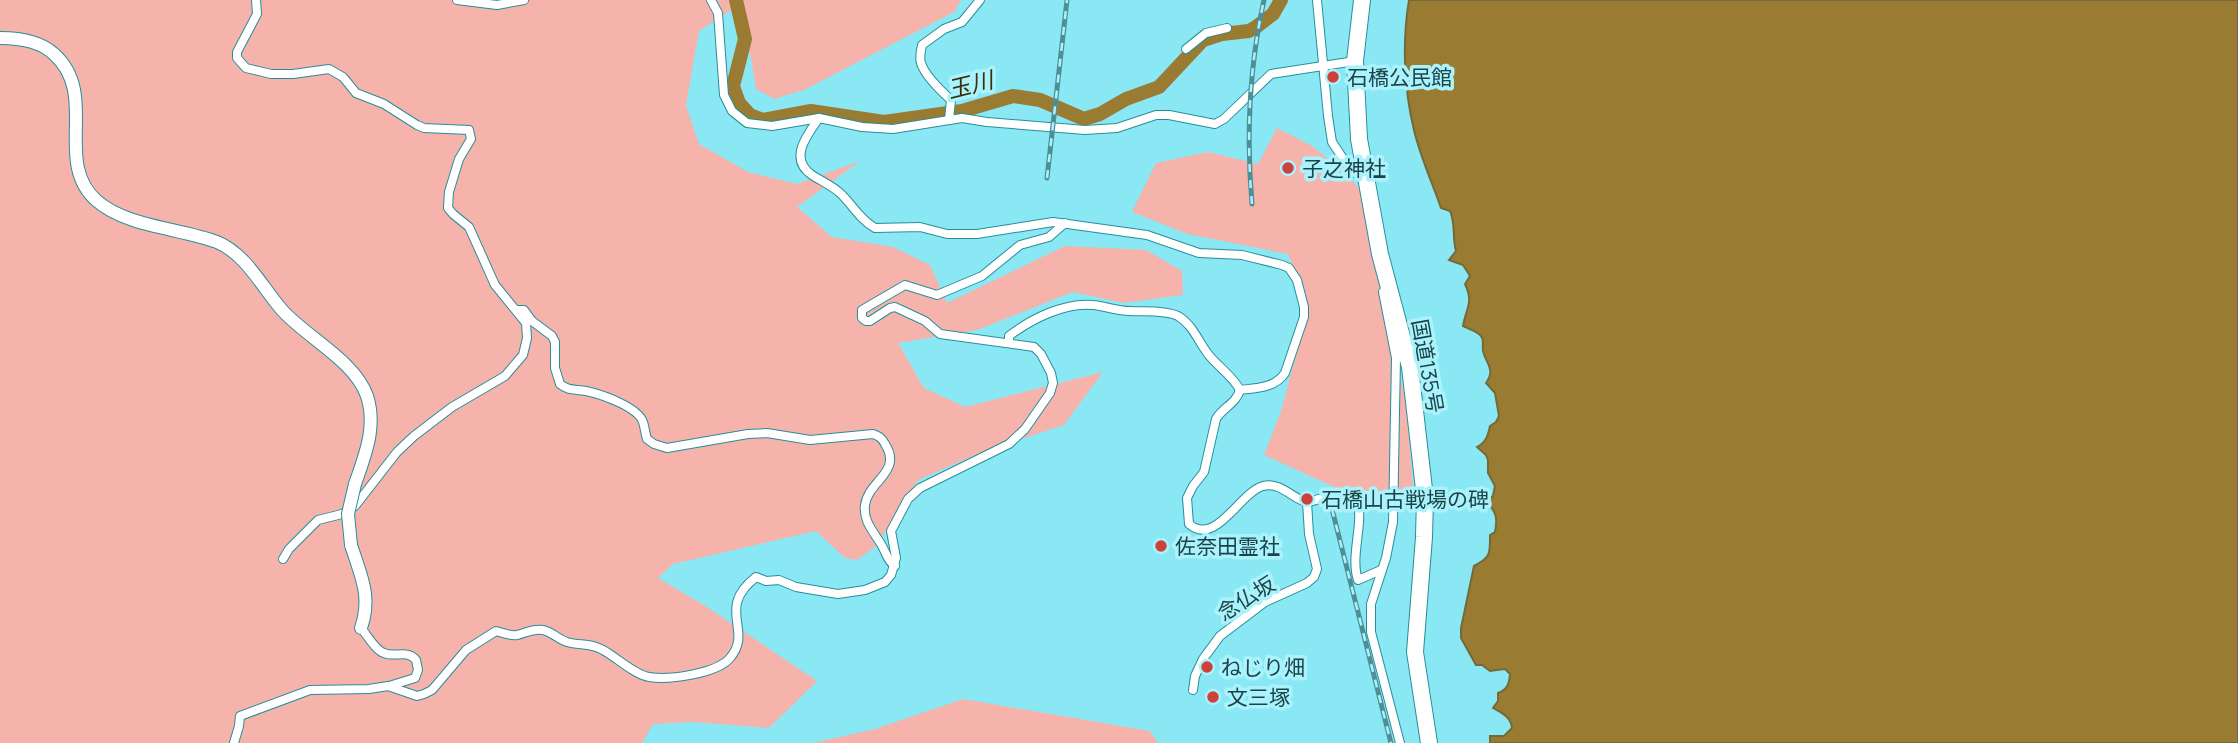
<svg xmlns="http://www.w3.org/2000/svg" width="2238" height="743" font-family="Manrope,'Noto Sans JP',sans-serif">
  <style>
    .green { fill: #f5b3ac }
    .water { fill: #997b32; stroke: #736a39; stroke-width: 2 }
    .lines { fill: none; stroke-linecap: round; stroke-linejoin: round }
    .river { stroke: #997b32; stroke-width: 14 }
    .street-casing { stroke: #278e99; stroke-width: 10 }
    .secondary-casing { stroke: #278e99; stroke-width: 14 }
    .highway-casing { stroke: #278e99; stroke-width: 18 }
    .street { stroke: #fff; stroke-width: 8 }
    .secondary { stroke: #fff; stroke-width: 12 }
    .highway { stroke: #fff; stroke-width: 16 }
    .rail-casing { stroke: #4e8f97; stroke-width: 5 }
    .rail { stroke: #aaf2fc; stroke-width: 2.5; stroke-dasharray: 8; stroke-linecap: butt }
    .secondary-bridge-casing { stroke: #278e99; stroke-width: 14; stroke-linecap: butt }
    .secondary-bridge { stroke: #fff; stroke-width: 12 }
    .poi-dot { fill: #ce403b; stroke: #aaf2fc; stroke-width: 2.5 }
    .labels { text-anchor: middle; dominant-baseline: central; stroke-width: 7; stroke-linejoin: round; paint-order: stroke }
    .poi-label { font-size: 21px; fill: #1b4348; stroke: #aaf2fc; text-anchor: start }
    .street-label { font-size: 21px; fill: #1b4348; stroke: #aaf2fc }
    .water-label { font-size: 23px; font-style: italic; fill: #3b2e0d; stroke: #aaf2fc }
  </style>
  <rect width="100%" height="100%" fill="#8ae8f5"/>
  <g class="green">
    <polygon points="0,0 961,0 954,12 804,90 774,99 756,89 746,28 739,5 699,31 686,105 699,144 748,172 797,184 860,161 797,207 832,237 893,247 930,265 947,303 1065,246 1146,250 1182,271 1183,295 1123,303 1073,292 977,330 898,343 924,388 965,407 1103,372 1064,425 982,452 918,480 876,546 857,560 845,558 816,531 673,564 658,578 707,607 817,681 769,728 693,722 653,724 642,743 0,743"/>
    <polygon points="1277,128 1312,146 1338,167 1358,187 1368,207 1373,250 1406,403 1414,498 1369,503 1264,455 1281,411 1302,333 1299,280 1288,254 1188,234 1132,212 1156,163 1208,152 1258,164"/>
    <polygon points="963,699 1150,731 1158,743 813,743 875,729"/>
  </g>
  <path class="water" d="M1409,0H2238V743H1490V736H1504L1512,728C1511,717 1502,713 1493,708L1498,701V693C1508,689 1509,684 1510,674L1505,669L1490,671L1482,665H1476L1461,638V628L1474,566C1491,557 1490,554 1490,535L1495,532C1498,517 1496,513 1487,501L1493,496L1495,486L1488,473V460L1486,455L1477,447C1486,442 1488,436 1490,426L1496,422L1499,416L1495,393L1486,383C1496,369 1486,364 1483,351C1482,344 1485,339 1479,334C1475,331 1467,328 1463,326C1466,308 1474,303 1465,284L1470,276L1463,265L1449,260L1456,251C1452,237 1456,224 1450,211L1441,208C1432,182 1420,156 1414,130C1404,89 1402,42 1409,0Z"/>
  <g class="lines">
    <polyline class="river" points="736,0 745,39 733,86 739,103 750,115 763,120 811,111 884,122 962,111 1013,96 1040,100 1084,119 1100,114 1126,99 1159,87 1203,40 1222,34 1249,31 1256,27 1273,14 1281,0"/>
    <defs>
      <g id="street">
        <polyline points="256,0 257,14 237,52 237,58 246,68 271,74 293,74 329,69 343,77 356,93 384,104 417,125 424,128 469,130 471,139 459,159 449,192 448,208 453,214 469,227 495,285 526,323 527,338 523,355 505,376 452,407 414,436 397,452 355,506 342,514 318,520 289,549 283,559"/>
        <polyline points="457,0 497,5 524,0"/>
        <polyline points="711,0 718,13 724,95 732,111 747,123 772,126 819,118 862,127 893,129 962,118 987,122 1085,130 1117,128 1156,115 1169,115 1215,124 1224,119 1271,74 1355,61"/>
        <polyline points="1317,0 1328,116 1332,142 1350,169 1366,181"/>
        <polyline points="1186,49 1206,33 1227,28"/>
        <path d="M819,118C807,135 788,159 812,175C821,181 831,185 840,193C852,204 860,220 875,228L920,227L947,234H977L1053,222L1147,235L1199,253L1242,255L1282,265L1289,268L1297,280L1304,307V317L1285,373C1275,388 1257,388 1240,390"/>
        <path d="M949,120L951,100C941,91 925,76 921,63C919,57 921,51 922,45L944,29L962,22L980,0"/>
        <polyline points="1383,292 1396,358 1393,522 1386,558 1371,604 1371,632 1400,743"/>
        <path d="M517,310H524L532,321L552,336L555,342V368L560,384C568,391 575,389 586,391C601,394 638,407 643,422C645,428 645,433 647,439L654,444L667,448L748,434L767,433L810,440L873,434C879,436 882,438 885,444C903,472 868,481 865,505C863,521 873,531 881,544C886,552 887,561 895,566"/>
        <path d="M1009,342V336C1031,319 1065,302 1093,305C1105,306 1117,311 1130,311C1144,312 1166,310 1178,316C1193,325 1198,341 1208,354C1218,367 1232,375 1240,390"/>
        <path d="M1240,390C1236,404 1223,407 1216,419L1204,472L1193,486L1187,498L1189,524C1216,547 1239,493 1263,486C1281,481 1296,502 1308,502C1312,502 1315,500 1319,499C1329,497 1341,495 1351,496L1355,497C1367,516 1349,554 1358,580L1381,570"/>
        <path d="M361,628C368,636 375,650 384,653C395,658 407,649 416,660L418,670L415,678L389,686"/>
        <polyline points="1193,690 1195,676 1203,659 1220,636 1265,602 1307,583 1314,577 1317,569 1309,534 1307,502"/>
        <path d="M234,743L239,726L240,716L310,690L369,689L388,686L417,696L424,694L432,690L466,650L496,631C503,633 510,636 517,635C526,633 533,628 543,630C552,632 558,639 567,642C580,646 589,642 603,650C616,657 635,675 649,677C669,680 716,674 730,658C754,630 715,609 756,577L766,581L779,580L796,587L838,594L865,590L885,582L891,575L896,558L891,531L908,499L920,488L1009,444L1025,429L1050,393L1053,383L1051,373L1041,354L1034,347L940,334L925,321L895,307L890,308L870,321H866L862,318V310L905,285L937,295L982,276L1020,245L1049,237L1065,223"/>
      </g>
      <g id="secondary">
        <path d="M0,38C19,38 40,41 54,54C100,95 52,162 97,201C127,227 180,228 217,242C246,254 262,287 282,310C306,337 355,361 367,396C377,427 365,455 355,484"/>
        <path d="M351,545C361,576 372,597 361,628"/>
      </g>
      <polyline id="highway" points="1362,0 1355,61 1359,139 1380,254 1410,367 1425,498 1424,537 1415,652 1429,743"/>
    </defs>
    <use href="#street" class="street-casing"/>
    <use href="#secondary" class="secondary-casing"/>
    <use href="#highway" class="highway-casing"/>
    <use href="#street" class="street"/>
    <use href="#secondary" class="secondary"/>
    <use href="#highway" class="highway"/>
    <defs>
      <g id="rail">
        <polyline points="1047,178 1067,0"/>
        <path d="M1252,204C1246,135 1249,68 1264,0"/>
        <polyline points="1332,509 1391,743"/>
      </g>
    </defs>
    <use href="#rail" class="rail-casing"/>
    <use href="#rail" class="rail"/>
    <defs>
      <polyline id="secondary-bridge" points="351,545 348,514 355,484"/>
    </defs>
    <use href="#secondary-bridge" class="secondary-bridge-casing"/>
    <use href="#secondary-bridge" class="secondary-bridge"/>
  </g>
  <g class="poi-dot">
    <circle cx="1333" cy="77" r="7"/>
    <circle cx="1288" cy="168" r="7"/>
    <circle cx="1307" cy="499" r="7"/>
    <circle cx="1161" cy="546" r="7"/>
    <circle cx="1207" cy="667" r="7"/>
    <circle cx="1213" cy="697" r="7"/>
  </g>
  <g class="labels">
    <g class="poi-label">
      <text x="1347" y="77">石橋公民館</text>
      <text x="1302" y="168">子之神社</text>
      <text x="1321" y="499">石橋山古戦場の碑</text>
      <text x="1175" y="546">佐奈田霊社</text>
      <text x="1221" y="667">ねじり畑</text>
      <text x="1227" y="697">文三塚</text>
    </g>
    <g class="street-label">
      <text transform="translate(1428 366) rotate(80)">国道135号</text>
      <text transform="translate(1246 598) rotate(-32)">念仏坂</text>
    </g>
    <g class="water-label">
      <text transform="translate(970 84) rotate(-14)">玉川</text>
    </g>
  </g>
</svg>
